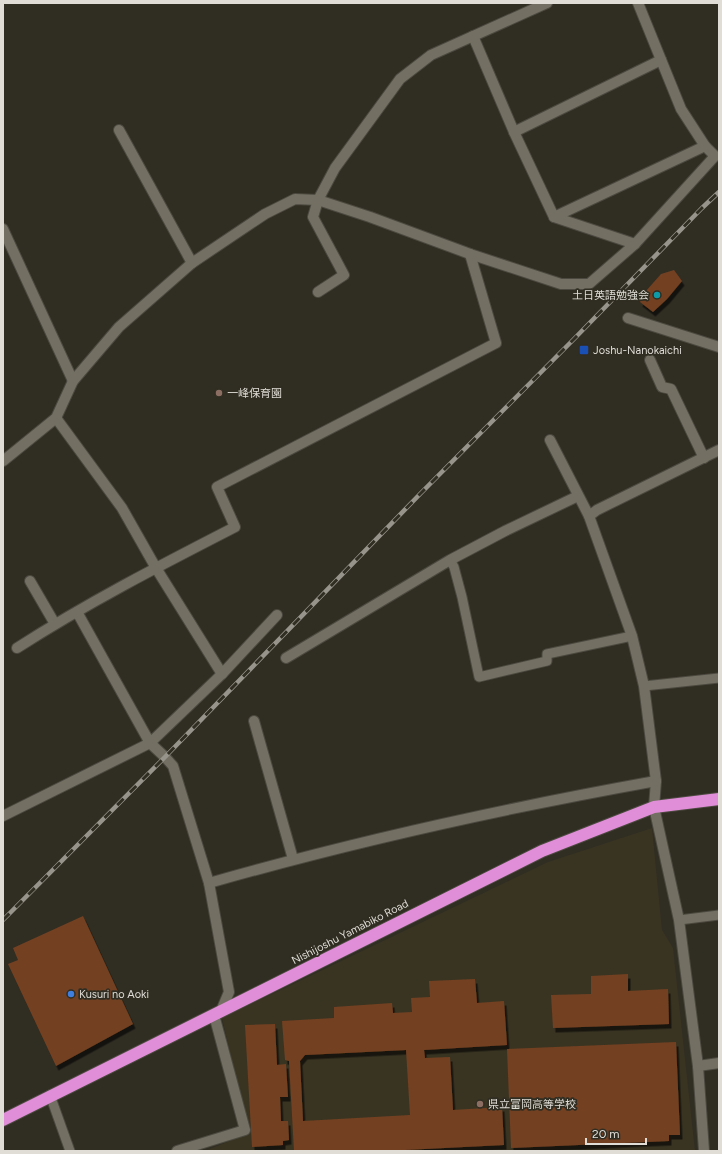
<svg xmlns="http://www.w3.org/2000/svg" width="722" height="1154" font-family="Figtree,'Noto Sans JP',sans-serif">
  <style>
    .built { fill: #393422 }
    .building { fill: #734021; fill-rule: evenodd; filter: url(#shadow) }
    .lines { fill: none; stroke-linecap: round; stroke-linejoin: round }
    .lane-casing { stroke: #4c4940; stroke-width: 11 }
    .street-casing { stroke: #4c4940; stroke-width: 12 }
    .highway-casing { stroke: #4c4940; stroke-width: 14 }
    .lane { stroke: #737063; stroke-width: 9 }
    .street { stroke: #737063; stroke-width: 10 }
    .highway { stroke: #e08ed7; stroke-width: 12 }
    .rail-casing { stroke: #97948c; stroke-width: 4.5 }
    .rail { stroke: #302d22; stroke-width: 3; stroke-dasharray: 9; stroke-linecap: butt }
    .culture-dot { fill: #0f9aa8; stroke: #302d22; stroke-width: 1.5 }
    .transit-dot { fill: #1a4fb4; stroke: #302d22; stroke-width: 1.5 }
    .education-dot { fill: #8d6e63; stroke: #302d22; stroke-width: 1.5 }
    .shop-dot { fill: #3f7fe0; stroke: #302d22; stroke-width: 1.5 }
    .labels { text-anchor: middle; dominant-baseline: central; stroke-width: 3.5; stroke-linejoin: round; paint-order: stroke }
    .poi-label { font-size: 11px; fill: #dfddd6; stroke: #302d22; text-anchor: start }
    .street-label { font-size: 11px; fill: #dfddd6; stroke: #302d22 }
  </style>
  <defs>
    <filter id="shadow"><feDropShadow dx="2.5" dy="4.5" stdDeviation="0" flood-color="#0009"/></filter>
  </defs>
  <rect width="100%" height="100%" fill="#302d22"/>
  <polygon class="built" points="652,828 662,930 673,948 695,1151 205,1151 249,1133 222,1018 548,862"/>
  <g class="building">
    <polygon points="674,270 682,281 667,299 653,312 640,302 646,291 661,274"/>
    <polygon points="83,916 133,1024 56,1066 8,964 18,960 13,948"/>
    <polygon points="628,974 628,991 668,989 669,1024 553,1028 551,995 591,994 591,976"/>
    <path d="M475,979L477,1003L504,1001L507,1045L424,1050L425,1058L450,1057L453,1110L502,1107L504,1145L385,1151H294L289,1061L285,1060L282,1021L334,1018V1007L392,1003L393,1013L412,1012L411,998L430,997L429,981ZM406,1050L410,1115L303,1121L300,1061L305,1055Z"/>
    <polygon points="275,1024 277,1065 286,1064 288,1097 280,1097 281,1121 288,1121 289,1140 283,1141 283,1145 252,1147 245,1025"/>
    <polygon points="676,1042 680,1135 669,1135 669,1141 511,1148 507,1049"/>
  </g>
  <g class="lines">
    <defs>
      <g id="lane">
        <polyline points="450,560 454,567 462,597 479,677 547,661 547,654 632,636"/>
        <polyline points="644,686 719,678"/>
        <polyline points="679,920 719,915"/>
        <polyline points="50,1095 70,1151"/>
      </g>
      <g id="street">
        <polyline points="473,36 514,132 554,217 635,244"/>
        <polyline points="119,130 192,263"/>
        <polyline points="514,132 661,60"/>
        <polyline points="554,217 705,146"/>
        <polyline points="3,229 73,381"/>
        <polyline points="318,292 344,275 313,217 318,200 335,168 400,79 431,55 547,3"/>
        <polyline points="628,318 719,347"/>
        <polyline points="650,360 662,387 671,389 704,458"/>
        <polyline points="56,418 122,508 156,568 222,674"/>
        <polyline points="550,440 589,516 632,636 644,686 656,781 654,807 679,920 698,1066 704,1151"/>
        <polyline points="3,461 56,418 73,381 119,327 192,263 265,214 295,199 318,200 370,217 470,254 561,284 589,284 635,244 715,156 705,146 681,109 638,3"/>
        <polyline points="589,516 597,510 719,450"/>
        <polyline points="30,581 55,624"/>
        <polyline points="77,612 150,743 222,674 277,615"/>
        <path d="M17,648C87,603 161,565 235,527L217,487L496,343L470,254"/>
        <polyline points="286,658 450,560 505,531 578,496"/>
        <polyline points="254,721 293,859"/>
        <polyline points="3,816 150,743 165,757 173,766 209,883 229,992 221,1011"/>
        <path d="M209,883C356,841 506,808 656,781"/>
        <polyline points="698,1066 719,1063"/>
        <polyline points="177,1151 245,1130 214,1015"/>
      </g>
      <polyline id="highway" points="3,1120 542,851 654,807 719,799"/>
    </defs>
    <use href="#lane" class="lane-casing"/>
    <use href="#street" class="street-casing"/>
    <use href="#highway" class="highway-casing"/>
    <use href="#lane" class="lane"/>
    <use href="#street" class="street"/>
    <use href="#highway" class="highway"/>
    <defs>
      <polyline id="rail" points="3,920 165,757 421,493 573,340 702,208 719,192"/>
    </defs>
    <use href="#rail" class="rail-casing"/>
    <use href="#rail" class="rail"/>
  </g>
  <circle class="culture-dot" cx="657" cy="295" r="4"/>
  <rect class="transit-dot" x="579" y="345" width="10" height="10" rx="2"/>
  <g class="education-dot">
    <circle cx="219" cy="393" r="4"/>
    <circle cx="480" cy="1104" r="4"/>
  </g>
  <circle class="shop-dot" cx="71" cy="994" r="4"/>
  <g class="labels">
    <g class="poi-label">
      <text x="649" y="295" text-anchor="end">土日英語勉強会</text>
      <text x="593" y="350">Joshu-Nanokaichi</text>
      <text x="227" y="393">一峰保育園</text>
      <text x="79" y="994">Kusuri no Aoki</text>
      <text x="488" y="1104">県立富岡高等学校</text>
    </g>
    <g class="street-label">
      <text transform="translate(350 932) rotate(-27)">Nishijoshu Yamabiko Road</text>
    </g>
  </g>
  <rect width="722" height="1154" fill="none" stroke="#dfddd6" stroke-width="8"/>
  <path d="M586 1138v6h60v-6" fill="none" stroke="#dfddd6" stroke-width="2"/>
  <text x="592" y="1138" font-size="12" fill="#dfddd6" stroke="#302d22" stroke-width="3" paint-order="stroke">20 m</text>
</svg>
